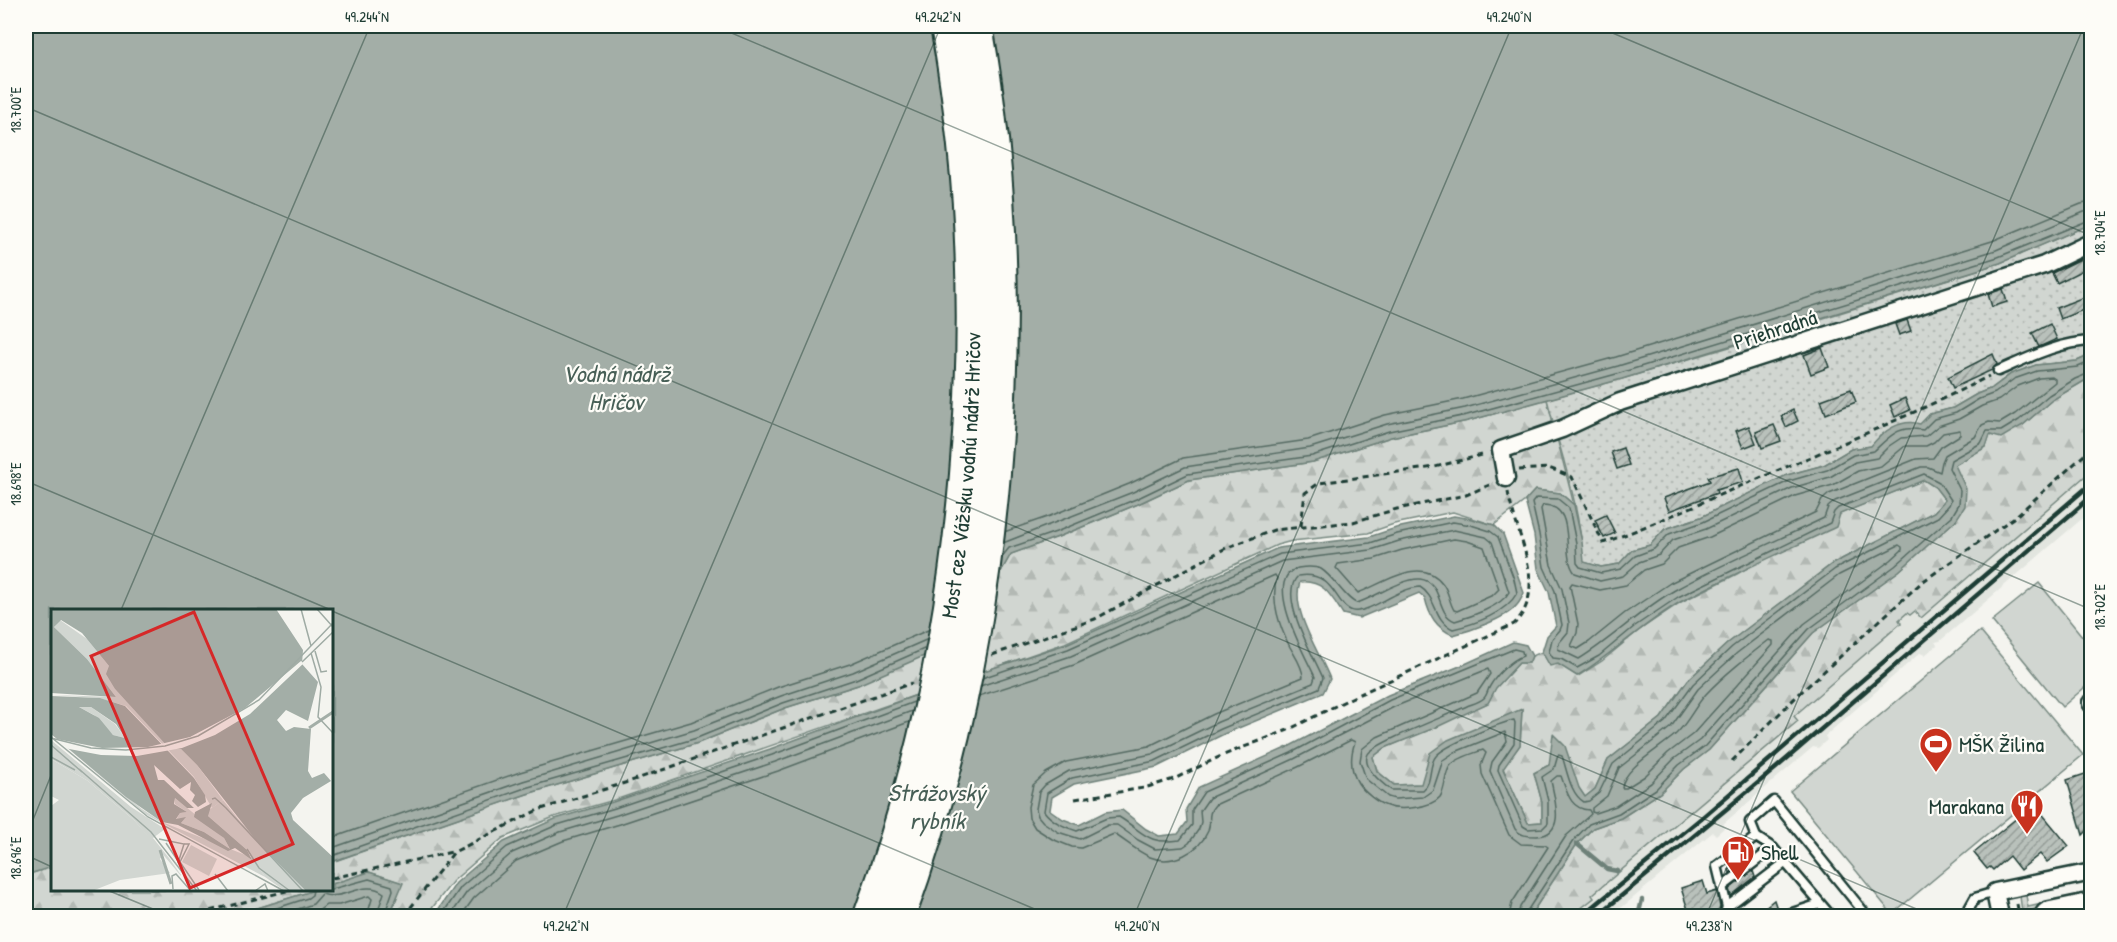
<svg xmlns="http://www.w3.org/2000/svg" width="2117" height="942" font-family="'Patrick Hand',sans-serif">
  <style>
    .built { fill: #e2e5df }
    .grass { fill: url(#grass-tufts); stroke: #788a82; stroke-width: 1.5 }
    .forest { fill: url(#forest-firs); stroke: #788a82; stroke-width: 1.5 }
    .park { fill: #d1d6d1; stroke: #788a82; stroke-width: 1.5 }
    .garden { fill: url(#garden-dots); stroke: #788a82; stroke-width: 1.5 }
    .water { fill: #a3aea7; stroke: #6e8179; stroke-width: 1.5 }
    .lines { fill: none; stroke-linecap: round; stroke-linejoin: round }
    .shore { stroke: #546a62; stroke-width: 1.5 }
    .stream { stroke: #6e8179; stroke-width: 4.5 }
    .building { fill: url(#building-hatch); stroke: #1f3d34; stroke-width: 1.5 }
    .service-casing { stroke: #1f3d34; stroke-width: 13 }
    .minor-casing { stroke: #1f3d34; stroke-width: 21 }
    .primary-casing { stroke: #1f3d34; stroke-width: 32 }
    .path { stroke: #1f3d34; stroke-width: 3; stroke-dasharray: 6 4.5; stroke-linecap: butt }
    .service { stroke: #fdfcf7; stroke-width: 8 }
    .minor { stroke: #fdfcf7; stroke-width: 16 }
    .primary { stroke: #fdfcf7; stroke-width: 27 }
    .rail { stroke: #1f3d34; stroke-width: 4.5 }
    .motorway-bridge-casing { stroke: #1f3d34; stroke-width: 36; stroke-linecap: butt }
    .motorway-bridge { stroke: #fdfcf7; stroke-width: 32 }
    .ticks { fill: none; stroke: #1f3d34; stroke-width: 1.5; stroke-opacity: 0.45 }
    .labels { text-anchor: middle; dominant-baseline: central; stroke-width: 4.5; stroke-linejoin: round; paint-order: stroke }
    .street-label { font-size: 22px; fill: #1f3d34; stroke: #fdfcf7 }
    .poi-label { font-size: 22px; fill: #1f3d34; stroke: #fdfcf7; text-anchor: start }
    .water-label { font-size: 24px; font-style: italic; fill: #475f56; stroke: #fdfcf7 }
    .inset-river { fill: none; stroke: #a3aea7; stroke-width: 3 }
    .inset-road { fill: none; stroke: #9faba4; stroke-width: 1.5 }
    .view { fill: #d62828; fill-opacity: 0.15; stroke: #d62828; stroke-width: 3 }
    .inset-edge { fill: none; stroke: #1f3d34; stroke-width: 3 }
    .neatline { fill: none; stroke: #1f3d34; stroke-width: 2 }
    .ticks-label { font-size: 15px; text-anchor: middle; fill: #1f3d34 }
  </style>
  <defs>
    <pattern id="grass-tufts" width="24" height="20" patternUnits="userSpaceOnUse" patternTransform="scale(1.5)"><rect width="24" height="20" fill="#d1d6d1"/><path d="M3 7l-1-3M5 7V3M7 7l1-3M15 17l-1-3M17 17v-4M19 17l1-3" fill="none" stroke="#b3b9b4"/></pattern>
    <pattern id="forest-firs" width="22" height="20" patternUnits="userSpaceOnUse" patternTransform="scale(1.5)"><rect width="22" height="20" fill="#d1d6d1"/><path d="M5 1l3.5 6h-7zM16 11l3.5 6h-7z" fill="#b3b9b4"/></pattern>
    <pattern id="garden-dots" width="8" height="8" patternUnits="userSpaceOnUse" patternTransform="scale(1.5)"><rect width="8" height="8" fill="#d1d6d1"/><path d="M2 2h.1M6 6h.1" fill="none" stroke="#b3b9b4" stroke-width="1.8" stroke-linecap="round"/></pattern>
    <pattern id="building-hatch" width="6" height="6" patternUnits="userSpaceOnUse" patternTransform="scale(1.5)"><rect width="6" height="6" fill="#b9c1bb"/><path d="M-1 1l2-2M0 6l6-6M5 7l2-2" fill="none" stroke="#969e99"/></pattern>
  </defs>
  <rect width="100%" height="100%" fill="#f4f4ef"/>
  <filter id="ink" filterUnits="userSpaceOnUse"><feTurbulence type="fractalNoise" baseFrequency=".0167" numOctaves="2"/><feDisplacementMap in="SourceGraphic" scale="12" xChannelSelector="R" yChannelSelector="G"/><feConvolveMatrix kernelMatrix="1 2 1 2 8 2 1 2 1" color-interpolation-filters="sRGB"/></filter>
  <g filter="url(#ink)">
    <polygon class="built" points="2091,471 2091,511 1940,641 1935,642 1937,645 1925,655 1920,653 1825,736 1827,740 1818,748 1813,747 1723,824 1725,827 1716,835 1713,832 1621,908 1624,913 1619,916 1571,916 1594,898 1591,895 1797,721 1793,716 1900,623 1899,621 1908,612 1914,611 1921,618"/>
    <polygon class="grass" points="2087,881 2091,883 2091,897 2022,912 2020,896 2026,895 2028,907 2088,894"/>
    <g class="forest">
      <polygon points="2091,377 2091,471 1921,618 1915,611 1910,615 1907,613 1899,620 1901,623 1794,716 1798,721 1592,895 1594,898 1571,916 1530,916 1577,844 1593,828 1621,818 1660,793 1684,769 1709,750 1813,633 1899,571 1956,520 1954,465 1986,447 1990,435 2023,425 2052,400"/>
      <polygon points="1547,399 1574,505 1560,493 1535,490 1525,501 1494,525 1453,512 1394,524 1368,533 1292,541 1277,545 1065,643 618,799 554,817 503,838 453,881 426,916 390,916 402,883 369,872 332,884 332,862 527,794 698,743 785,708 858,685 986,598 1011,554 1058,537 1138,504 1189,480 1313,462 1391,437 1468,421"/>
      <polygon points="1924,480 1935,487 1945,500 1934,512 1832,564 1728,643 1688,680 1661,718 1608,760 1595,789 1585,797 1579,788 1549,765 1534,773 1542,802 1542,822 1528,823 1503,768 1520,745 1522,709 1422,784 1394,785 1377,771 1373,757 1385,748 1488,703 1495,688 1519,663 1529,663 1532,656 1542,652 1550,665 1558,664 1578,676 1602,661 1638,631 1681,602 1737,574 1839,514"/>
      <polygon points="52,867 52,890 315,890 232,916 26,916 26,875"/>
    </g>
    <g class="park">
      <polygon points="2039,583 2091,647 2091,682 2062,707 1992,621"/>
      <polygon points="1980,631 2083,755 1892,914 1790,791"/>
    </g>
    <path class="garden" d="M2091,224V355L2077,361L2036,365L2011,374L1992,388L1977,394L1953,408L1930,414L1920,425L1880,436L1872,446L1851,449L1824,465L1787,475L1701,517L1665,529L1650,545L1632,550L1619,564L1601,567L1583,562C1581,509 1560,451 1547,399L1622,379L1753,340L2000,263Z"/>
    <g class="water">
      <polygon points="26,26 2091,26 2091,224 2000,263 1622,379 1468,421 1391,437 1313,462 1189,480 1138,504 1058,537 1011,554 986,598 926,655 858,685 785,708 698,743 527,794 334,861 332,862 332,610 52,610 52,867 26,875"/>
      <path d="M2091,355V377L2052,400L2023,425L2001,438L1990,435L1986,447L1955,465L1966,489L1965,506L1956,520L1899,571L1813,633L1709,750L1684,769L1660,793L1621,818L1593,828L1577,844L1530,916H434L456,883L504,842L555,819L613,802L770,749L963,678L1066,644L1278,548L1369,537L1396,528L1454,516L1472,519L1494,525L1503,534L1524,593C1522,597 1520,602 1517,605C1506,619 1469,631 1453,635C1436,628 1429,615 1425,598L1419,593L1359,618L1343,614C1331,596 1324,580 1300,582C1290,610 1320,653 1330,679L1323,693L1224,734L1157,767L1074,784L1052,797L1050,810L1063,819L1079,825L1105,812L1122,810L1146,829L1159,836L1178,834L1187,822L1186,809L1199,787L1288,747L1388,695L1465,664L1513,642L1526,645L1532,656L1529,663H1519L1496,688L1488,703L1437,727L1385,748L1373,757L1377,771L1394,785L1421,784L1430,753L1448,740L1522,709L1520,745L1503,769L1528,823L1542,822V802L1534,773L1549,765L1553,734L1565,746L1579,788L1585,797L1595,789L1608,760L1661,718L1688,680L1728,643L1832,564L1934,512L1945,500L1935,487L1924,480L1840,514L1836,527C1785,551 1732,574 1682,601C1645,622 1614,653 1577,676L1558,664L1550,666L1542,652L1547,636L1556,626L1549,592L1538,569L1534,535L1525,501L1535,490L1560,493L1574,505L1582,542L1584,562L1601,567L1619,564L1632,550L1650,545L1665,529L1701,517L1787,475L1824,465L1851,449L1871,446C1883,431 1901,418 1920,424L1930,414L1953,408L1977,394L1992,388L2011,374L2036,365L2077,361Z"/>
      <polygon points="369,872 403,883 389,916 232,916 315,890 332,890 332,884"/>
    </g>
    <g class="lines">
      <g class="shore">
        <path d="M2052,377L2055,379V382L2015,414L2000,423L1989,422L1982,425L1975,437L1945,455L1942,462L1940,472L1928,467H1921L1835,501L1828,507L1824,518C1774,542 1723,563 1675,590C1640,610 1612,639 1579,659L1558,649L1559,643L1568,632L1569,623L1562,589L1551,565L1541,509L1543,505C1579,506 1559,554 1575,573L1600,581L1623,576L1639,562L1659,555L1673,540L1706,529L1792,488L1830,477L1855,462L1877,458L1889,446L1901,438L1926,436L1938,426L1959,419L1982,406L1999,400L2018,386L2039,378Z"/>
        <polygon points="1960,430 1960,435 1941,447 1933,458 1916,459 1829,494 1822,500 1816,512 1670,583 1625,613 1589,642 1578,649 1571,646 1577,633 1578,624 1570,586 1572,583 1600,590 1626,585 1644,570 1662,564 1678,548 1710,537 1795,496 1833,485 1858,471 1881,466 1905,446 1926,446 1934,442 1943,433"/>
        <polyline points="1004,532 1050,516 1129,484 1183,458 1308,440 1385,415 1463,399 1616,357 1992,241 2081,204 2092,202"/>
        <path d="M1454,539L1467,541L1484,547L1499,589L1493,595L1457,611L1454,610C1449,602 1449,592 1443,584C1421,554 1383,584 1358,593L1336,568L1338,564L1374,559L1402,550Z"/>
        <polyline points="1003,543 1133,492 1185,467 1310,448 1387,424 1465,408 1618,366 1996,250 2084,212 2092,211"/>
        <polygon points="1899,545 1902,547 1902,550 1891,560 1804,624 1700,740 1674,759 1651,783 1616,806 1595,813 1592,812 1592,808 1607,796 1619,768 1671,727 1698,689 1737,653 1839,575"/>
        <polyline points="1001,558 1009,548 1056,532 1136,499 1188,474 1312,456 1389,431 1467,415 1620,373 1998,257 2092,219"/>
        <path d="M1769,640L1773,641V645L1693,734L1668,753L1645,776L1626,788H1622C1622,769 1662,747 1676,734C1688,723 1695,706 1706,694C1725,674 1747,657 1769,640Z"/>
        <path d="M982,678L1068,649L1280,554L1370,543L1397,534L1453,522L1471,525L1490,531L1498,537L1514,579L1517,593C1506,613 1475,624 1453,629C1433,620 1437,597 1420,587C1398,588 1376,609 1358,611C1335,614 1338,569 1298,576C1277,596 1314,656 1323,678L1319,688L1221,729L1155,761L1072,778L1047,793L1044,811C1052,822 1065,827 1077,831L1107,818L1119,817C1145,833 1147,845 1180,840L1192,825V810L1204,792L1291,753L1390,700L1514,649L1522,651L1523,656C1511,660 1497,674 1490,686C1488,689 1487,695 1484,698C1480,702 1472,704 1467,706C1451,714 1374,743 1368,754C1361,767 1383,784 1391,790H1423C1433,782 1428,765 1436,756C1445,745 1500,723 1514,720L1515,723L1514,743L1499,765L1498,770L1523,826L1528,829L1543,828L1548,823V801L1542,777L1554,769L1558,755L1562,756C1567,770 1570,794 1584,802L1589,801L1599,793L1613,764L1665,722L1693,684L1732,647L1835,569L1938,517L1949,505L1951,500L1939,482L1924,474L1838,508L1834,512L1830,523L1678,597L1635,626L1599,656L1577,668L1561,659L1553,658L1549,652L1552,639L1560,630L1562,625L1555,591L1544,567L1539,534L1532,503L1536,498L1558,499L1569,508L1576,543L1577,563L1580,567L1601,573L1621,569L1635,556L1654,549L1669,534L1703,522L1789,481L1827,470L1853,455L1874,451C1885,441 1896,427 1913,429C1917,429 1920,430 1923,430L1934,419L1956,413L1979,399L1995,393L2014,379L2037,371L2078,367L2092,361"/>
        <path d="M980,686L1071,656L1282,561L1371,550L1399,541L1454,530L1486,537L1492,542L1509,592C1502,606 1470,617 1455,621C1435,614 1444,582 1420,579C1402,578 1374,598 1357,603C1347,601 1334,577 1321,569C1314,566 1305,567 1298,568C1260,578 1307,659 1315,677L1313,683L1218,722L1152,754L1069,771L1045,785L1039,792L1036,809L1038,816L1043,822L1058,832L1080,839L1108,825H1117L1138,840L1155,849L1183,847L1189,843L1199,829L1201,822L1200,811L1209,798L1294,759L1394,707L1488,669L1490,674L1477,693L1377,737L1362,749L1360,761L1366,779L1388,797L1395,799L1423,797L1433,790L1443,760L1455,752L1505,732L1507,741L1492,762L1490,771L1515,829C1521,836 1527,836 1537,836C1566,835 1555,800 1551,781L1557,776H1561C1567,792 1570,809 1589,810L1591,814L1566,836L1520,907L1518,916"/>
        <path d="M979,696L1074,665L1275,575L1277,578C1270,600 1280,628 1290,647C1295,656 1303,667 1303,677L1214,714L1149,746L1066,762L1046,773L1033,785L1028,807L1029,818L1035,828L1052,839L1072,847L1081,848L1114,834C1126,841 1136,851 1150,857C1172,866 1199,852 1208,831C1212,820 1206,815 1215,805L1298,767L1351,740L1355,742C1350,756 1350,770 1358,783C1363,791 1377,803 1387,806C1399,811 1431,808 1440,797C1446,788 1444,775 1450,766C1456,758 1474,753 1483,750L1486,753L1481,765L1482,774L1509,835L1521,844L1545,845L1548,847L1512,903L1509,916"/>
        <polyline points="332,838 520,772 691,722 778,687 850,664 928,630"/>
        <polyline points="332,848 523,781 694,730 781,696 853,672 926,640"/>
        <polyline points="332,856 525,788 697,738 783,703 856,679 924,649"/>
        <polyline points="332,889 369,879 392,886 393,890 384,916"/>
        <polyline points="252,916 308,898 312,895 313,890"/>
        <path d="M277,916L313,904L322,894C344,902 364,878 384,893L376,916"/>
        <polyline points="305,916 317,912 326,905 339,905 369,896 372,899 367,916"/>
        <polyline points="441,916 461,887 507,847 557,825 615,808 772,755 914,702"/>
        <polyline points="450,916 467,892 512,853 560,832 617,815 775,762 912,711"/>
        <polyline points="461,916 474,898 516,861 563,841 620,824 778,771 909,722"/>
        <polyline points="1526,916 1527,911 1573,841 1589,824 1619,813 1656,789 1679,765 1705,746 1809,629 1895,566 1952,516 1959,504 1960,490 1949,468 1951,460 1981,443 1987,431 2001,431 2019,420 2049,395 2075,379 2092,372"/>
      </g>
      <g class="stream">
        <polyline points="1577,844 1607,869 1617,871"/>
        <polyline points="1638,916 1642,900"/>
      </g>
    </g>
    <g class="building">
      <polygon points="2087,256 2091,266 2057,283 2052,273"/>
      <polygon points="2003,289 2007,302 1992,307 1988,294"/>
      <polygon points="2089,295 2091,307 2060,319 2056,308"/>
      <polygon points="1907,320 1911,331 1899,335 1895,324"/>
      <polygon points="2050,324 2057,339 2039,347 2032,333"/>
      <polygon points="1822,348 1829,367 1811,374 1804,355"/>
      <polygon points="1993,354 1997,364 1992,370 1953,388 1948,377"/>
      <polygon points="1851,389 1856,402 1826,414 1821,400"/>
      <polygon points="1905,398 1910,410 1895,417 1890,405"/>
      <polygon points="1793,410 1798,421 1786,427 1781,416"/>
      <polygon points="1774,425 1781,441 1762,448 1756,432"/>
      <polygon points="1749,426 1756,443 1743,448 1736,431"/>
      <polygon points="1623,448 1629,465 1617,469 1611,452"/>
      <polygon points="1739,468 1743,482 1716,490 1717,493 1669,511 1664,498 1710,481 1708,477"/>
      <polygon points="1606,515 1615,533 1604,538 1595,520"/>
      <polygon points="2091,772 2091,827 2083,835 2067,780"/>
      <polygon points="2034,804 2069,846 2047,862 2040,854 2020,870 2009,856 1993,870 1990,867 1987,869 1974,853"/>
      <polygon points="1748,855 1749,858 1730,873 1729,870"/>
      <polygon points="1753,871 1755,877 1731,896 1729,889"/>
      <polygon points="1703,881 1707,894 1717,891 1720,907 1719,912 1701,916 1690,916 1681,888"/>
      <polygon points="1774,900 1778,912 1777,916 1754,916"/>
    </g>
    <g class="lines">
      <defs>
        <g id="service">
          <path d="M1998,371C2028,358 2059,342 2092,341"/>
          <polyline points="1756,837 1750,822 1774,801 1867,916"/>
          <polyline points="1722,887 1773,848"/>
          <polyline points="1727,907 1786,862"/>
          <polyline points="1724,916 1727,907 1717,866 1756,837 1773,848 1831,916"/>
          <polyline points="1783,916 1820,904"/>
          <polyline points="1965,916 1975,898 1995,892"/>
        </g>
        <g id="minor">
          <polyline points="1506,478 1501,450 1562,429 1620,402 2044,265 2092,242"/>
          <polyline points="2091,703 2092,703"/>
          <polyline points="2000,916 1995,892 2092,872"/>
        </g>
        <polyline id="primary" points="2049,916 2092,907"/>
      </defs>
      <use href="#service" class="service-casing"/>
      <use href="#minor" class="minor-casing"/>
      <use href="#primary" class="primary-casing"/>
      <g class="path">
        <path d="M1519,470L1549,468L1572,477L1603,543C1655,524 1704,501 1755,480C1834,447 1913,415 1989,376"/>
        <polyline points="1301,526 1305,493 1319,483 1435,467 1486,454"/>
        <polyline points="992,655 1095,619 1226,548 1274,530 1353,522 1397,509 1466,495 1492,484"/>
        <polyline points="1732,761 1798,695 1922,582 2016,516 2092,448"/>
        <path d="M1075,799L1144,788L1174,779L1221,756L1288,730L1351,698L1514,624C1550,588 1515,534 1508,492"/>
        <polyline points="332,878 452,852"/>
        <polyline points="2017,904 2019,914"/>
        <polyline points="190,916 290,890"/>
        <polyline points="404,916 454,852 538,810 628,782 912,683"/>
      </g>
      <use href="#service" class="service"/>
      <use href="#minor" class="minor"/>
      <use href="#primary" class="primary"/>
      <g class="rail">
        <polyline points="1582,916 1705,815 2092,483"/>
        <polyline points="1597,916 1776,768 2092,496"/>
      </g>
      <defs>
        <g id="motorway-bridge">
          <path id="s1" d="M870,916C971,643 999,312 947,26"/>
          <path d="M899,916C998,644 1027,311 976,26"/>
        </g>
      </defs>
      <use href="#motorway-bridge" class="motorway-bridge-casing"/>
      <use href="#motorway-bridge" class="motorway-bridge"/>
    </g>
  </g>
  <path class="ticks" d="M715,26L2092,610M1596,26L2092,236M26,107L1933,916M26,481L331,610M121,610L370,26M332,611L1051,916M26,837L52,773M26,855L52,867M107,890L170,916M563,916L941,26M1134,916L1512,26M1706,916L2084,26"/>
  <defs>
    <symbol id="stadium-pin" viewBox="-11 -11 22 30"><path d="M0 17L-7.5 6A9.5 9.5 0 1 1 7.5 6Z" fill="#c8321e" stroke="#fdfcf7"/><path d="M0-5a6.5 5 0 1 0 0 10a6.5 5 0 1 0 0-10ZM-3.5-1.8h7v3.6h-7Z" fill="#fff"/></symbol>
    <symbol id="restaurant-pin" viewBox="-11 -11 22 30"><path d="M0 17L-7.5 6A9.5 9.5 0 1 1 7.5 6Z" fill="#c8321e" stroke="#fdfcf7"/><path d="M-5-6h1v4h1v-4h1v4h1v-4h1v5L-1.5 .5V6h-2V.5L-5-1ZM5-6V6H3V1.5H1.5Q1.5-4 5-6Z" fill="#fff"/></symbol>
    <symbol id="fuel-pin" viewBox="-11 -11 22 30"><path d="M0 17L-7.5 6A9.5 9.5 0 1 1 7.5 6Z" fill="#c8321e" stroke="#fdfcf7"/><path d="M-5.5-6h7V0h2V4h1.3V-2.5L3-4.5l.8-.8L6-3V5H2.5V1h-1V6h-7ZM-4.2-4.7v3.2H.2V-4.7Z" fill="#fff"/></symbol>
  </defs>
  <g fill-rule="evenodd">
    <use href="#stadium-pin" x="1917" y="725" width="38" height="52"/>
    <use href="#restaurant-pin" x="2008" y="787" width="38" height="52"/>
    <use href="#fuel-pin" x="1719" y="833" width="38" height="52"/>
  </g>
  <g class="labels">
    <g class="street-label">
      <text transform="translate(1775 329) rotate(-18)">Priehradná</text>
      <text stroke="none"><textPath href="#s1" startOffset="452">Most cez Vážsku vodnú nádrž Hričov</textPath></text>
    </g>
    <g class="poi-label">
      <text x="1959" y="744">MŠK Žilina</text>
      <text x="2004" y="806" text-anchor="end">Marakana</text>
      <text x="1761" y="852">Shell</text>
    </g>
    <g class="water-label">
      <text x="616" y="373">Vodná nádrž<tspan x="616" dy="28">Hričov</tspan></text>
      <text x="937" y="792">Strážovský<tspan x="937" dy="28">rybník</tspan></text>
    </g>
  </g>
  <g transform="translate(51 609)">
    <rect width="282" height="282" fill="#f4f4ef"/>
    <path d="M0,131L80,198L114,220L102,229L118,249L130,266V267L83,211L37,172L0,150Z" fill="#d1d6d1"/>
    <path d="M9,11L36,30L58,57L64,80L118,138L130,140L146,156L172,191L161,199L143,168L75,97L48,89L0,86L65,88L36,50L3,18ZM28,98H40L64,115L74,129L62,126L43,106ZM0,125L91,200L111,213L202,249L214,268L94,205ZM0,150L37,172L83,211L113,245L109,250L119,264L69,271L41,282H0V197L8,191L0,187ZM124,189L173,229L179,240L153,223L130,214L134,209L125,211L129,204L136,203L124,195Z" fill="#d1d6d1"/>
    <path d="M140,236L166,250L158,267L131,253Z" fill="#d1d6d1"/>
    <path d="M172,191L188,211L255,282H234L214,268L196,241L157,207L155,203Z" fill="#d1d6d1"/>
    <path d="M0,0H225L252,41L251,55L267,73L257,112L235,101L226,111L235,122L243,118L260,120L257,162L261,169L273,164L280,172L252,189L240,204L242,211L282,248V282H255L208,235L146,156L130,140L118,139L64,80L55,65L58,57L31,24L10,11L3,18L36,50L65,88L0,84ZM0,87L49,89L74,97L143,169L154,186L155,193L147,198L141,192L144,186L139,181L140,173L129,180L103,156L107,171H113L143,199H136L124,189L123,195L136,203L129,204L125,210L135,208L130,214L153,223L179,240L173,229L143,208L144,203L161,194L157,207L196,241L201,251L184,239L177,242L127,216L111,213L75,188L0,125ZM28,98H40L65,115L74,129L62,126L48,109Z" fill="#a3aea7" fill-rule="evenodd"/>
    <path d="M250,52L254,53L199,105L164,126L131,139L86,147L50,146L13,139L0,129L51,139L97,138L139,128L194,99Z" fill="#f4f4ef"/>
    <path class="inset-river" d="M258,119L282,103M109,241L120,275"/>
    <path class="inset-road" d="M250,0L260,37M266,0L282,18M264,42L270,63L276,62M260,44L270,78L267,108L282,124M251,53L282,23M0,128L97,208L233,282M0,129L40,139L75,141L114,137L147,127L208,91L282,14M0,136L31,163M0,148L24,161M28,160L100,223L146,282M161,190L164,189L175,199L252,282M108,230L133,235L127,254M115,234L127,252M133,235H138L129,253L148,281M196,240L208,259L239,282M164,265L177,282M122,280L121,267L125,265L140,282M204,282L214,275L217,282"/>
    <path class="view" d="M143,3L242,235L139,279L40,47Z"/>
    <rect width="282" height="282" class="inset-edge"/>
  </g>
  <rect width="2117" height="942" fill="none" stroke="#fdfcf7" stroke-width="66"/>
  <rect x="33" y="33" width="2051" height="876" class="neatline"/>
  <g class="ticks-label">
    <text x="367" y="22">49.244°N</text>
    <text x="938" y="22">49.242°N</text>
    <text x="1509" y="22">49.240°N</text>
    <text transform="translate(16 110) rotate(-90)" y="5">18.700°E</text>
    <text transform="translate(2100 233) rotate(-90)" y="5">18.704°E</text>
    <text transform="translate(16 484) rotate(-90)" y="5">18.698°E</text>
    <text transform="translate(2100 607) rotate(-90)" y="5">18.702°E</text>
    <text transform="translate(16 858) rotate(-90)" y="5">18.696°E</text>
    <text x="566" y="931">49.242°N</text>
    <text x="1137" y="931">49.240°N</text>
    <text x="1709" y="931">49.238°N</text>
  </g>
</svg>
